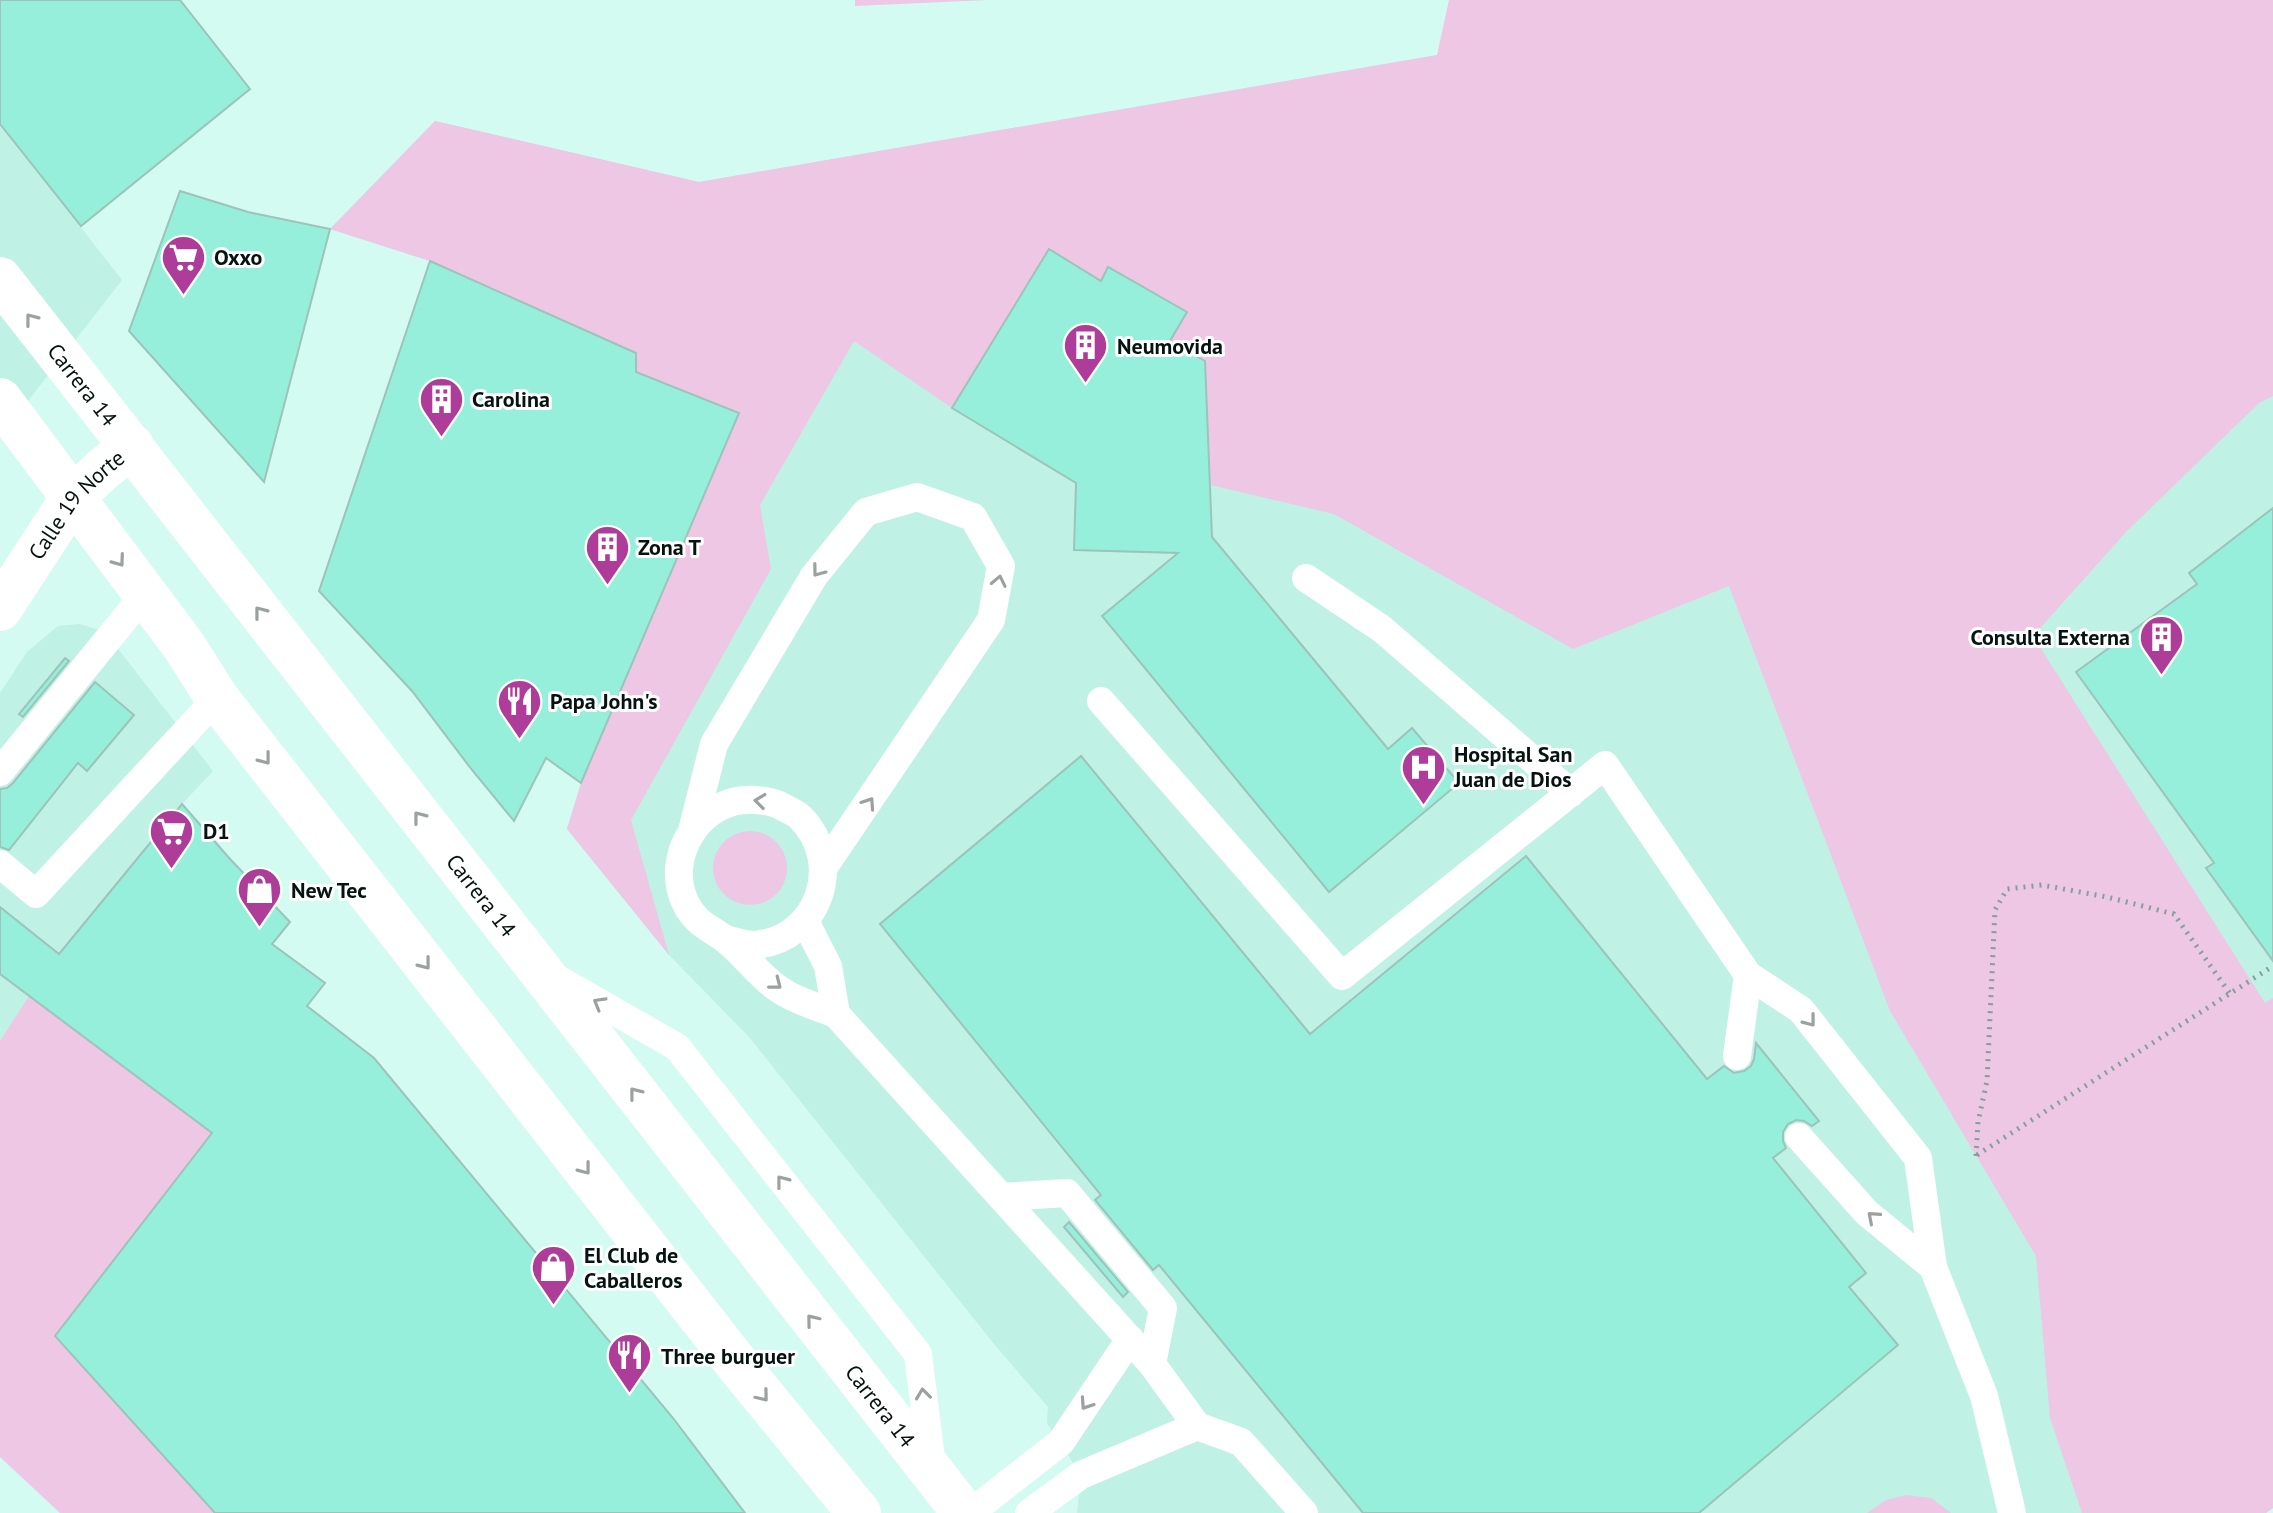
<svg xmlns="http://www.w3.org/2000/svg" width="2273" height="1513" font-family="'PT Sans',sans-serif">
  <style>
    .built { fill: #c0f1e5 }
    .green { fill: #edc7e3 }
    .building { fill: #95efdb; stroke: #9dc3ba; stroke-width: 2 }
    .lines { fill: none; stroke-linecap: round; stroke-linejoin: round }
    .path { stroke: #83a19a; stroke-width: 5; stroke-dasharray: 2 6; stroke-linecap: butt }
    .lane { stroke: #fff; stroke-width: 28 }
    .secondary { stroke: #fff; stroke-width: 44 }
    .oneway { stroke: #9ba1a0 }
    .labels { text-anchor: middle; dominant-baseline: central; stroke-width: 6; stroke-linejoin: round; paint-order: stroke }
    .poi-label { font-size: 22px; font-weight: bold; fill: #061411; stroke: #fefefe; text-anchor: start }
    .street-label { font-size: 22px; fill: #061411; stroke: #fefefe }
  </style>
  <rect width="100%" height="100%" fill="#d3fbf1"/>
  <g class="built">
    <polygon points="1437,55 2273,314 2273,1508 2266,1513 1077,1513 1081,1475 1047,1423 1048,1407 994,1344 749,1037 669,955 567,829 581,783 739,414 636,372 636,353 430,261 330,229 435,121 699,182"/>
    <polygon points="0,124 122,280 0,437"/>
    <polygon points="80,624 105,632 213,771 182,804 58,954 0,1041 0,693 27,652 58,626"/>
  </g>
  <g class="green">
    <polygon points="855,0 988,0 855,6"/>
    <polygon points="1449,0 2273,0 2273,396 2259,403 2126,532 2033,636 2265,1003 2273,998 2273,1508 2266,1513 2082,1513 2050,1418 2036,1256 1890,1011 1729,586 1573,649 1334,514 1211,485 1205,362 1170,341 1108,268 1101,281 1049,250 952,408 854,341 760,505 771,569 631,820 669,955 567,829 581,783 739,414 636,372 558,320 430,261 330,229 435,121 699,182 1437,55"/>
    <circle cx="750" cy="868" r="37"/>
    <polygon points="29,996 212,1133 55,1336 215,1513 60,1513 0,1457 0,1041"/>
    <polygon points="1906,1495 1931,1498 1951,1513 1867,1513 1886,1500"/>
  </g>
  <g class="building">
    <polygon points="0,0 180,0 250,89 81,226 0,124"/>
    <polygon points="180,191 248,212 330,229 264,482 129,331"/>
    <polygon points="1049,249 1101,281 1108,267 1187,312 1170,341 1205,361 1212,537 1388,749 1412,728 1459,783 1329,892 1102,616 1178,553 1074,550 1076,483 952,408"/>
    <polygon points="430,261 636,353 636,372 739,413 581,783 546,758 514,821 472,770 412,691 319,591"/>
    <polygon points="2273,508 2273,961 2206,868 2214,863 2076,672 2197,584 2189,573"/>
    <polygon points="65,658 69,661 23,717 19,714"/>
    <polygon points="95,682 134,715 87,771 78,763 9,850 0,847 0,789 7,788 13,783"/>
    <polygon points="1081,756 1310,1034 1526,856 1707,1079 1724,1066 1734,1073 1744,1071 1751,1066 1754,1059 1756,1043 1819,1121 1812,1126 1804,1121 1796,1120 1788,1124 1783,1132 1783,1141 1786,1148 1773,1158 1866,1273 1849,1287 1898,1345 1699,1513 1363,1513 1159,1265 1153,1270 1095,1200 1101,1195 880,924"/>
    <polygon points="182,804 230,859 290,922 272,944 325,983 307,1006 374,1058 673,1418 745,1513 215,1513 55,1336 212,1133 0,974 0,907 59,954"/>
    <polygon points="1069,1222 1128,1292 1123,1297 1064,1227"/>
  </g>
  <g class="lines">
    <g class="path">
      <polyline points="1977,1155 2273,966"/>
      <polyline points="1976,1156 1978,1122 1987,1081 1995,910 2007,889 2042,885 2107,897 2174,914 2231,995"/>
    </g>
    <g class="lane">
      <polyline points="1306,578 1382,629 1571,793"/>
      <polyline points="1101,701 1342,976 1605,765 1748,975 1801,1010 1918,1158 1933,1267 1984,1396 2012,1513"/>
      <polyline points="0,772 144,595"/>
      <polyline points="693,827 714,744 814,576 866,512 917,497 973,517 1001,566 991,620 824,867"/>
      <polyline points="0,864 36,894 217,698"/>
      <polyline points="805,921 828,966 836,1014"/>
      <path d="M725,939C734,941 746,945 755,945C820,939 845,862 800,817C795,812 786,809 779,805C771,801 764,801 756,800C702,795 662,856 686,904C696,924 711,928 726,940C745,955 760,977 780,990C796,1001 818,1007 836,1014L1152,1364L1197,1426L1241,1442L1304,1513"/>
      <polyline points="556,978 677,1047 918,1354 932,1467"/>
      <polyline points="1737,1056 1748,975"/>
      <polyline points="1799,1137 1867,1213 1933,1267"/>
      <polyline points="1002,1197 1067,1193 1163,1308 1152,1364"/>
      <polyline points="970,1513 1061,1442 1130,1339"/>
      <polyline points="1029,1513 1081,1475 1197,1426"/>
    </g>
    <g class="secondary">
      <path id="s1" d="M0,279L964,1513"/>
      <polyline points="0,400 184,646 217,698 741,1369 859,1513"/>
      <path id="s2" d="M0,609L73,497L102,470L132,446"/>
    </g>
  </g>
  <defs><path id="oneway-chevron" d="M-2-3.5L2.5 0L-2 3.5" fill="none" stroke-width="1.6" stroke-linecap="round" stroke-linejoin="round" transform="scale(2)"/></defs>
  <g class="oneway">
    <use href="#oneway-chevron" transform="translate(31 319) rotate(-128)"/>
    <use href="#oneway-chevron" transform="translate(119 561) rotate(54)"/>
    <use href="#oneway-chevron" transform="translate(818 571) rotate(127)"/>
    <use href="#oneway-chevron" transform="translate(999 581) rotate(-78)"/>
    <use href="#oneway-chevron" transform="translate(260 612) rotate(-128)"/>
    <use href="#oneway-chevron" transform="translate(265 759) rotate(52)"/>
    <use href="#oneway-chevron" transform="translate(760 801) rotate(-173)"/>
    <use href="#oneway-chevron" transform="translate(869 803) rotate(-56)"/>
    <use href="#oneway-chevron" transform="translate(419 817) rotate(-128)"/>
    <use href="#oneway-chevron" transform="translate(425 964) rotate(52)"/>
    <use href="#oneway-chevron" transform="translate(776 984) rotate(38)"/>
    <use href="#oneway-chevron" transform="translate(599 1003) rotate(-150)"/>
    <use href="#oneway-chevron" transform="translate(1810 1021) rotate(52)"/>
    <use href="#oneway-chevron" transform="translate(635 1093) rotate(-128)"/>
    <use href="#oneway-chevron" transform="translate(585 1169) rotate(52)"/>
    <use href="#oneway-chevron" transform="translate(782 1181) rotate(-128)"/>
    <use href="#oneway-chevron" transform="translate(1873 1217) rotate(-139)"/>
    <use href="#oneway-chevron" transform="translate(812 1320) rotate(-129)"/>
    <use href="#oneway-chevron" transform="translate(923 1394) rotate(-97)"/>
    <use href="#oneway-chevron" transform="translate(763 1396) rotate(51)"/>
    <use href="#oneway-chevron" transform="translate(1086 1404) rotate(124)"/>
  </g>
  <defs>
    <symbol id="supermarket-pin" viewBox="-11 -11 22 30"><path d="M0 17L-7.5 6A9.5 9.5 0 1 1 7.5 6Z" fill="#ad3d99" stroke="#fefefe"/><path d="M-6-5.5h2.5l.6 2H6L4.5 2H-2.5L-4.4-4H-6ZM-1.5 3.2a1.3 1.3 0 1 0 .1 0ZM3 3.2a1.3 1.3 0 1 0 .1 0Z" fill="#fff"/></symbol>
    <symbol id="building-pin" viewBox="-11 -11 22 30"><path d="M0 17L-7.5 6A9.5 9.5 0 1 1 7.5 6Z" fill="#ad3d99" stroke="#fefefe"/><path d="M-4-6H4V6H1V3H-1V6H-4ZM-2.5-4.3h1.7v1.8h-1.7ZM.8-4.3h1.7v1.8H.8ZM-2.5-1h1.7V.8h-1.7ZM.8-1h1.7V.8H.8Z" fill="#fff"/></symbol>
    <symbol id="restaurant-pin" viewBox="-11 -11 22 30"><path d="M0 17L-7.5 6A9.5 9.5 0 1 1 7.5 6Z" fill="#ad3d99" stroke="#fefefe"/><path d="M-5-6h1v4h1v-4h1v4h1v-4h1v5L-1.5 .5V6h-2V.5L-5-1ZM5-6V6H3V1.5H1.5Q1.5-4 5-6Z" fill="#fff"/></symbol>
    <symbol id="hospital-pin" viewBox="-11 -11 22 30"><path d="M0 17L-7.5 6A9.5 9.5 0 1 1 7.5 6Z" fill="#ad3d99" stroke="#fefefe"/><path d="M-5-5h3v3.5h4V-5h3V5h-3V1.5h-4V5h-3Z" fill="#fff"/></symbol>
    <symbol id="shop-pin" viewBox="-11 -11 22 30"><path d="M0 17L-7.5 6A9.5 9.5 0 1 1 7.5 6Z" fill="#ad3d99" stroke="#fefefe"/><path d="M-5-2.5h2.3a2.7 3.5 0 0 1 5.4 0H5L5.5 6h-11ZM-1.5-2.5h3a1.5 2.3 0 0 0-3 0Z" fill="#fff"/></symbol>
  </defs>
  <g fill-rule="evenodd">
    <use href="#supermarket-pin" x="158" y="232" width="51" height="69"/>
    <use href="#building-pin" x="1060" y="320" width="51" height="69"/>
    <use href="#building-pin" x="416" y="374" width="51" height="69"/>
    <use href="#building-pin" x="582" y="522" width="51" height="69"/>
    <use href="#building-pin" x="2136" y="612" width="51" height="69"/>
    <use href="#restaurant-pin" x="494" y="676" width="51" height="69"/>
    <use href="#hospital-pin" x="1398" y="742" width="51" height="69"/>
    <use href="#supermarket-pin" x="146" y="806" width="51" height="69"/>
    <use href="#shop-pin" x="234" y="864" width="51" height="69"/>
    <use href="#shop-pin" x="528" y="1242" width="51" height="69"/>
    <use href="#restaurant-pin" x="604" y="1330" width="51" height="69"/>
  </g>
  <g class="labels">
    <g class="poi-label">
      <text x="214" y="257">Oxxo</text>
      <text x="1117" y="346">Neumovida</text>
      <text x="472" y="399">Carolina</text>
      <text x="638" y="547">Zona T</text>
      <text x="2130" y="637" text-anchor="end">Consulta Externa</text>
      <text x="550" y="701">Papa John's</text>
      <text x="1454" y="754">Hospital San<tspan x="1454" dy="25">Juan de Dios</tspan></text>
      <text x="203" y="831">D1</text>
      <text x="291" y="890">New Tec</text>
      <text x="584" y="1255">El Club de<tspan x="584" dy="25">Caballeros</tspan></text>
      <text x="661" y="1356">Three burguer</text>
    </g>
    <g class="street-label">
      <text stroke="none"><textPath href="#s1" startOffset="134">Carrera 14</textPath></text>
      <text stroke="none"><textPath href="#s2" startOffset="130">Calle 19 Norte</textPath></text>
      <text stroke="none"><textPath href="#s1" startOffset="782">Carrera 14</textPath></text>
      <text stroke="none"><textPath href="#s1" startOffset="1430">Carrera 14</textPath></text>
    </g>
  </g>
</svg>
